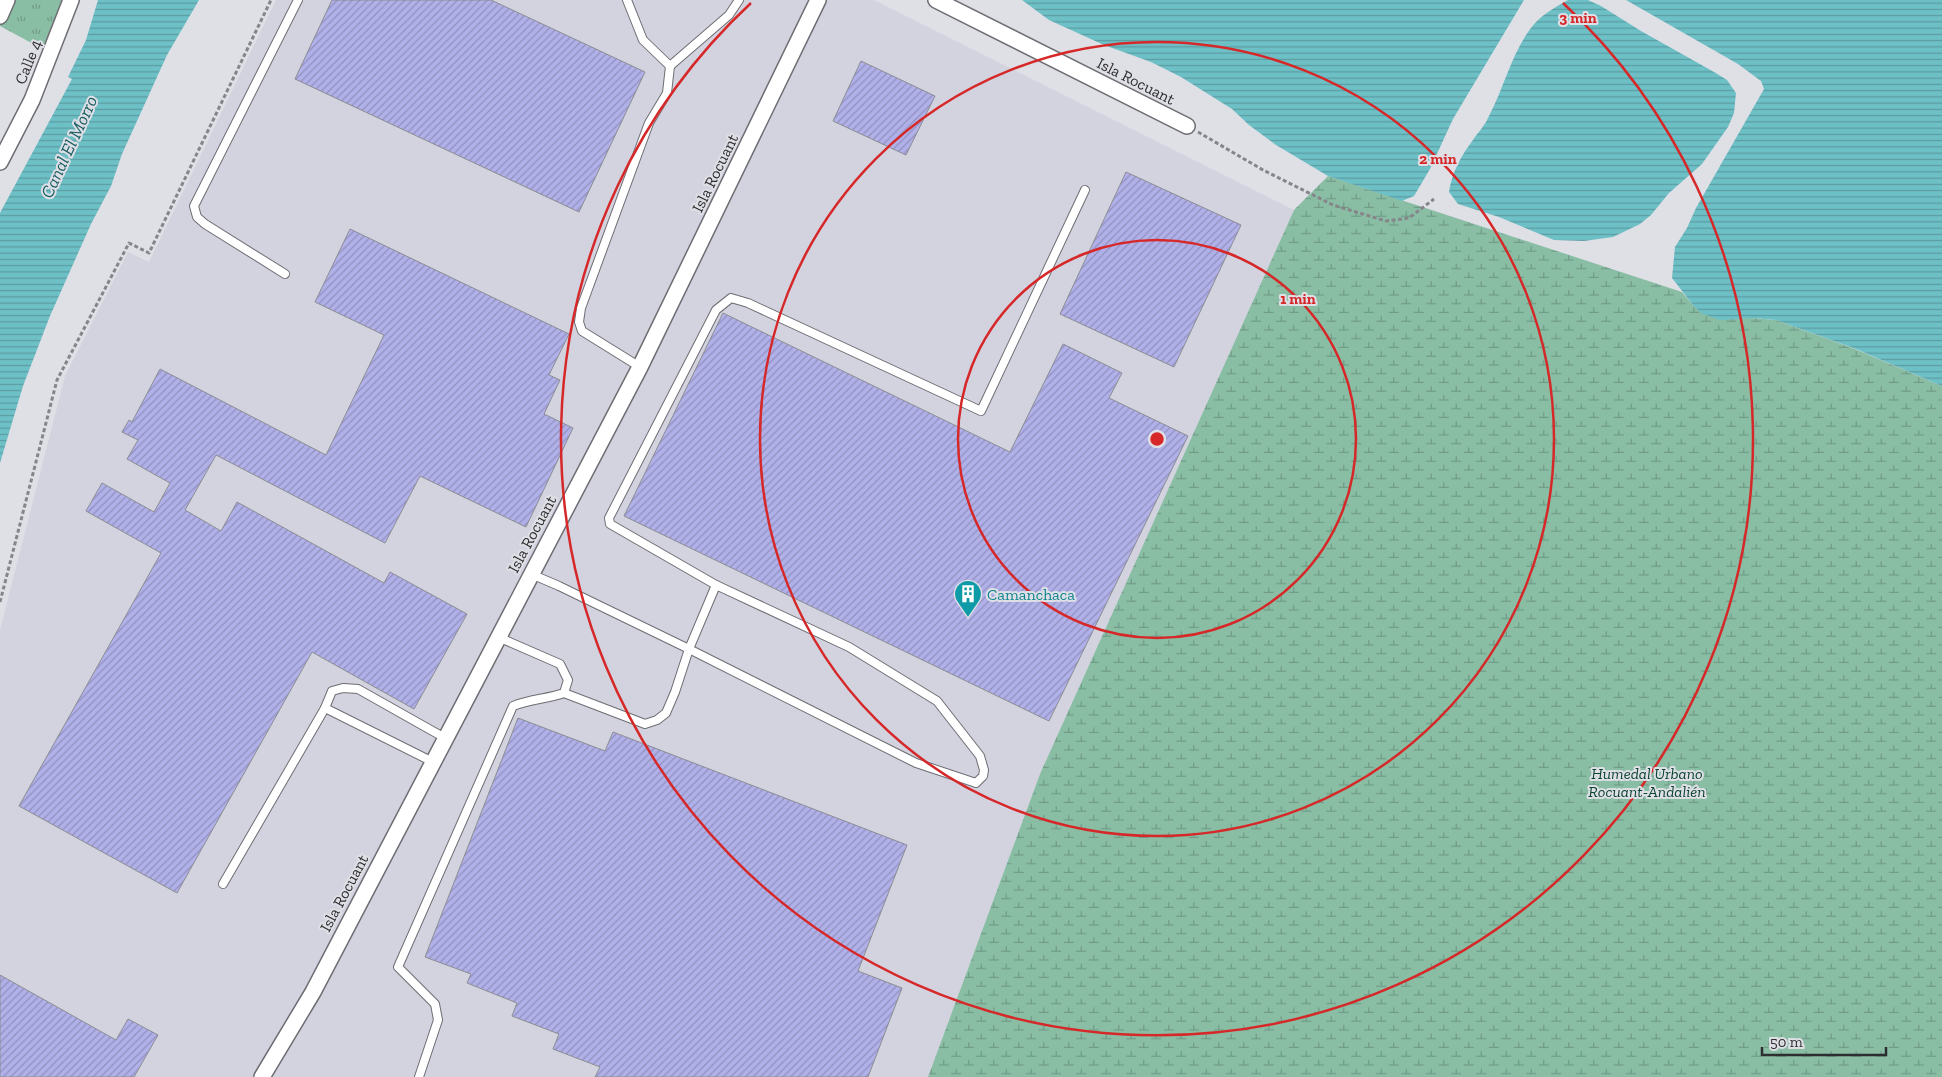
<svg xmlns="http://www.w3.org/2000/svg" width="1942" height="1077" font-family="'Zilla Slab',serif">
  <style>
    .built { fill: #d3d3e0 }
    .grass { fill: url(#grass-tufts) }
    .wetland { fill: url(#wetland-marsh) }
    .water { fill: url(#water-rules) }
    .building { fill: url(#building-hatch); stroke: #8c8c92 }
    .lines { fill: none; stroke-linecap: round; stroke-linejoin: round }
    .lane-casing { stroke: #6d6d73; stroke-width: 10 }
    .street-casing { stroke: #6d6d73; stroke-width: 18 }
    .path { stroke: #85858a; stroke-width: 3; stroke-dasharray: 4 2.5; stroke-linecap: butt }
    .lane { stroke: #fff; stroke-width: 8 }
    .street { stroke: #fff; stroke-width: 15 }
    .ring { fill: none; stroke: #d62828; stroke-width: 2.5 }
    .labels { text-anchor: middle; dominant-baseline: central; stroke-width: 4; stroke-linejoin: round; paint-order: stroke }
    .street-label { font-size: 16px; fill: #2e2e30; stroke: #dfdfe6 }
    .culture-label { font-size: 16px; fill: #0d838f; stroke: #dfdfe6; text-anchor: start }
    .park-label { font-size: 16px; font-style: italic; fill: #0a432f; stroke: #dfdfe6 }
    .water-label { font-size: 18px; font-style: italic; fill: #185d62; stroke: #dfdfe6 }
    .centre { fill: #d62828; stroke: #dfdfe6; stroke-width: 2.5 }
    .ring-label { font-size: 15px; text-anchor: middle; font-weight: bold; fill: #d62828; stroke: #dfdfe6; stroke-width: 4; stroke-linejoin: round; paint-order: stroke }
  </style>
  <defs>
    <pattern id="grass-tufts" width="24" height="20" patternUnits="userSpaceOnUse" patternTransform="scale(1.25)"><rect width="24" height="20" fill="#89bea5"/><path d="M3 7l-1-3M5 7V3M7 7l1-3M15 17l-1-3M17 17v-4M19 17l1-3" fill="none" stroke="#709b87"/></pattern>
    <pattern id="wetland-marsh" width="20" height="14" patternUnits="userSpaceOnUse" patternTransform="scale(1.25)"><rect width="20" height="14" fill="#89bea5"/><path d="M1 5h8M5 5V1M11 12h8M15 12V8" fill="none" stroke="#709b87"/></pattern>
    <pattern id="water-rules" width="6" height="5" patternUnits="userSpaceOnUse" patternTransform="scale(1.25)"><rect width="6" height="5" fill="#6ec0c7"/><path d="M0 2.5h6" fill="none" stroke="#5b9ca2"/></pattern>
    <pattern id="building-hatch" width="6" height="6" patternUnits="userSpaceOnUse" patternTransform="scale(1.25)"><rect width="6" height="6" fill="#b1b1ea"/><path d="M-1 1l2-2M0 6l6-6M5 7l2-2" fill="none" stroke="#9090be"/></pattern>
  </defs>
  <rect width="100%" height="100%" fill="#dfdfe6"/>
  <polygon class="built" points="276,0 874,0 1294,210 1040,774 928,1077 0,1077 0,630 65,376 128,252 149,262"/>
  <polygon class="grass" points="8,0 70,0 50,53 0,26 0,18"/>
  <polygon class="wetland" points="1328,176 1682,292 1693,305 1753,318 1776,320 1855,349 1942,386 1942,1077 928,1077 1040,774 1294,210"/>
  <g class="water">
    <polygon points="98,0 199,0 167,55 122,154 111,186 91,224 50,316 23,386 0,463 0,213 72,79 68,77 86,40"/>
    <polygon points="1022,0 1524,0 1453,119 1430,169 1414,196 1402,201 1328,176 1276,145 1249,125 1232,109 1181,77 1151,62 1104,45 1049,20"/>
    <path d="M1568,0H1588L1601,6L1641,31L1714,72L1727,80L1736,93L1734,113L1728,127L1702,164L1669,193L1651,215L1640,224L1613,237L1584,241L1554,240L1499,217L1458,204L1449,192C1452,172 1461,156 1473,140C1478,132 1484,127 1488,118C1504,89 1513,47 1536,22C1545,13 1557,6 1568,0Z"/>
    <polygon points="1626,0 1942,0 1942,386 1856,349 1776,320 1753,318 1720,320 1701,313 1693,305 1672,278 1675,247 1687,228 1696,208 1764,89 1761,81 1738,64"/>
  </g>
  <g class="building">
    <polygon points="332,0 491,0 645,72 579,212 295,79"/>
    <polygon points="861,61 935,96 906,155 833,121"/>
    <polygon points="1126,172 1241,225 1174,367 1060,314"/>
    <polygon points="350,229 569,334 549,375 560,380 544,414 573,428 526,527 420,476 385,543 216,455 185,510 221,531 237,502 384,583 390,572 467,614 414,709 312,652 177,893 19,806 161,553 86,511 102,483 154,512 170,483 127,459 138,440 122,432 129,420 132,422 160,369 326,455 384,335 315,302"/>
    <polygon points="723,313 1010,452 1063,344 1122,373 1109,398 1188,436 1049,721 624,516"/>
    <polygon points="518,718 605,751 613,732 907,845 858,971 902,988 868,1077 595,1077 600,1067 553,1049 559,1034 512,1016 517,1003 467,983 471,974 425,957"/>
    <polygon points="0,975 116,1040 128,1019 158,1035 134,1077 0,1077"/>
  </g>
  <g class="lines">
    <defs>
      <g id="lane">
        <polyline points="627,0 643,40 670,66"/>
        <polyline points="285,274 205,224 197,217 194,206 298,0"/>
        <polyline points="640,367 582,331 579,322 581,308 649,123 667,93 670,66 729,15 739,0"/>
        <polyline points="531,574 559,586 689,649 916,763 976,783 983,776 984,770 980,756 937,701 849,647 716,585 610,524 609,518 716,310 731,298 748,303 981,411 1085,190"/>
        <polyline points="564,693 645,724 657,720 666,713 675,692 689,649 716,585"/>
        <polyline points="325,708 433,762"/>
        <polyline points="223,884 325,708 332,691 343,688 358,689 445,738"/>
        <path d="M419,1077L438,1020L435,1004L398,967L513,706C530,699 547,699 564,693L568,680L560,664L498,637"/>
      </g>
      <g id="street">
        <polyline points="936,0 1187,126"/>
        <polyline points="0,16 7,0"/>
        <polyline points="0,162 32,100 71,0"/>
        <polyline points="262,1077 313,992 640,367 818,0"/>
      </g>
    </defs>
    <use href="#lane" class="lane-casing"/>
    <use href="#street" class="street-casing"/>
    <g class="path">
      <polyline points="1198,132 1263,170 1333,205 1386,221 1409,218 1434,199"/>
      <polyline points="0,602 57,380 129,243 149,253 271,0"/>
    </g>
    <use href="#lane" class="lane"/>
    <use href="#street" class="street"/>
  </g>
  <g class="ring">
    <circle cx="1157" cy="439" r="199"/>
    <circle cx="1157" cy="439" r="397"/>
    <path d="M1563 3A596 596 0 1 1 751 3"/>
  </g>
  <defs>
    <symbol id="building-pin" viewBox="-11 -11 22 30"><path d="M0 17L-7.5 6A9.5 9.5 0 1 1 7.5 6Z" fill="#0f9aa8" stroke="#dfdfe6"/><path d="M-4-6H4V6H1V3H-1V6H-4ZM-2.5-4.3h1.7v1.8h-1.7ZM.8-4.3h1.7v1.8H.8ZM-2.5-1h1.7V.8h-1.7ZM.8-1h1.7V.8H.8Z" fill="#fff"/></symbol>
  </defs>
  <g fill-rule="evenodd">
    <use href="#building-pin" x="952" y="578" width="32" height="43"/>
  </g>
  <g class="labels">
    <g class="street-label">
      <text transform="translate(28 62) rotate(-68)">Calle 4</text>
      <text transform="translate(1136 81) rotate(27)">Isla Rocuant</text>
      <text transform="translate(715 173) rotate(-64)">Isla Rocuant</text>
      <text transform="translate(532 534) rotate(-62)">Isla Rocuant</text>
      <text transform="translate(344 893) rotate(-62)">Isla Rocuant</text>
    </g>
    <g class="culture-label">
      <text x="987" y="594">Camanchaca</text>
    </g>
    <g class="park-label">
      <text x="1647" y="773">Humedal Urbano<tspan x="1647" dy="18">Rocuant-Andalién</tspan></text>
    </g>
    <g class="water-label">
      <text transform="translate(69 147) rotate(-65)">Canal El Morro</text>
    </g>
  </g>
  <circle cx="1157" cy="439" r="8" class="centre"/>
  <g class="ring-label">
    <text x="1578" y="23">3 min</text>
    <text x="1438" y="164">2 min</text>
    <text x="1298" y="304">1 min</text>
  </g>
  <path d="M1762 1047v8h124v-8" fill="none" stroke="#2e2e30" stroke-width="2.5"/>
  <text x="1770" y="1047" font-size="15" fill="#2e2e30" stroke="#dfdfe6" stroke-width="4" paint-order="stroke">50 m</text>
</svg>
